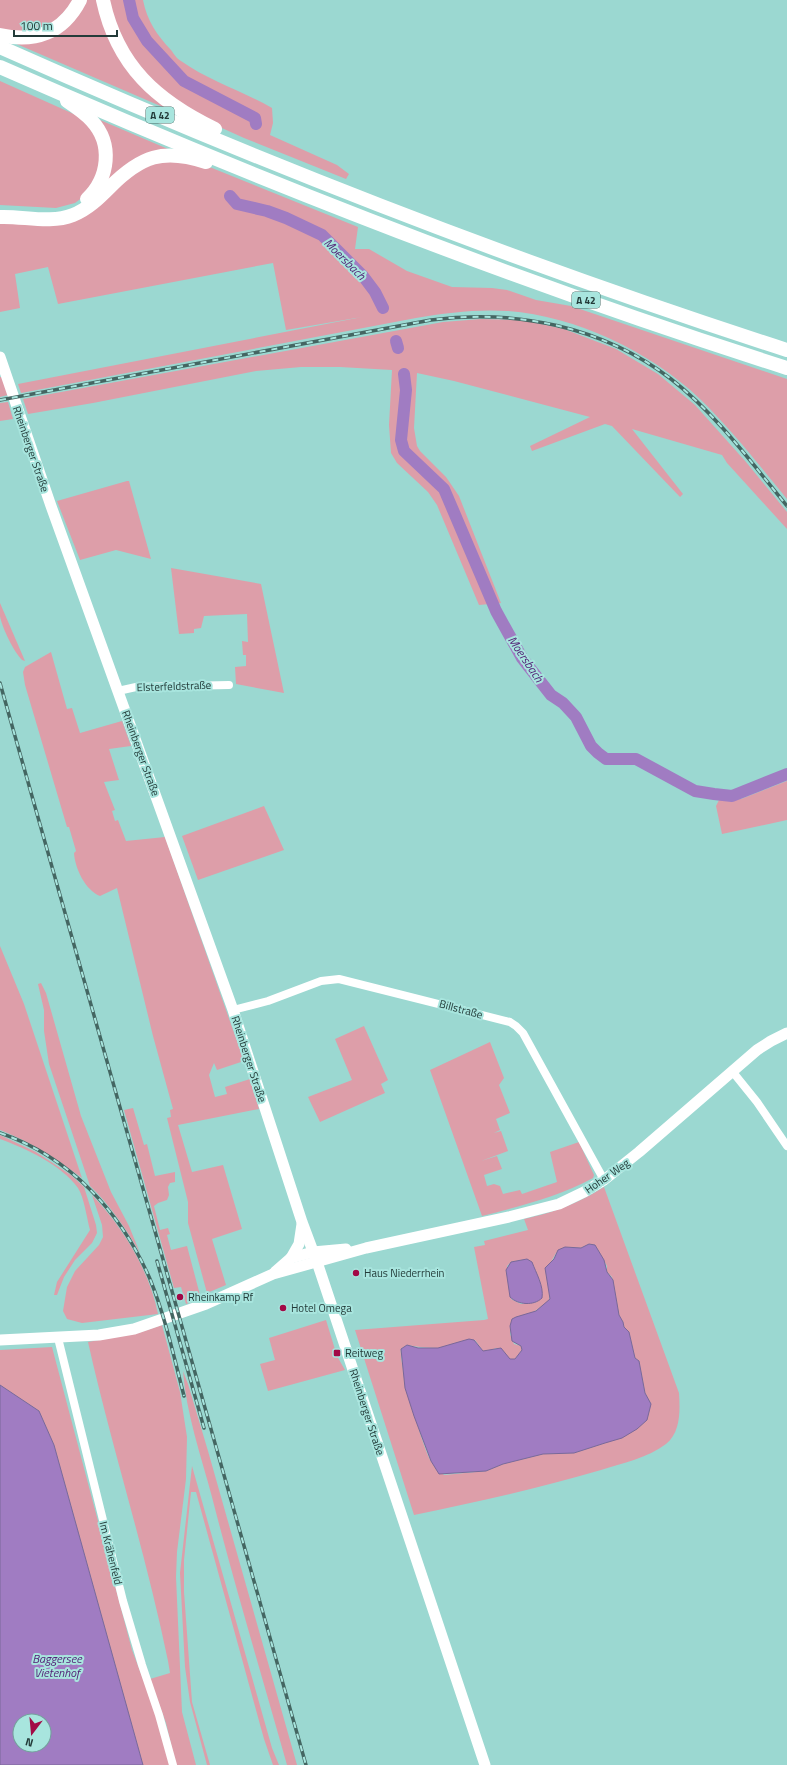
<svg xmlns="http://www.w3.org/2000/svg" width="787" height="1765" font-family="'Titillium Web',sans-serif">
  <style>
    .green { fill: #dd9ea9; fill-rule: evenodd }
    .water { fill: #a07cc2; stroke: #7a6899; fill-rule: evenodd }
    .lines { fill: none; stroke-linecap: round; stroke-linejoin: round }
    .river { stroke: #a07cc2; stroke-width: 12 }
    .minor { stroke: #fff; stroke-width: 8 }
    .secondary { stroke: #fff; stroke-width: 11 }
    .motorway { stroke: #fff; stroke-width: 14 }
    .rail-casing { stroke: #446662; stroke-width: 3.5 }
    .rail { stroke: #a8e5de; stroke-width: 2; stroke-dasharray: 6; stroke-linecap: butt }
    .poi-dot { fill: #a20946; stroke: #a8e5de; stroke-width: 1.5 }
    .labels { text-anchor: middle; dominant-baseline: central; stroke-width: 4; stroke-linejoin: round; paint-order: stroke }
    .shield { fill: #a8e5de; stroke: #4b6e6a; stroke-width: 1 }
    .shield-label { font-size: 10px; font-weight: bold; fill: #233b39 }
    .street-label { font-size: 11px; fill: #233b39; stroke: #a8e5de }
    .poi-label { font-size: 11px; fill: #233b39; stroke: #a8e5de; text-anchor: start }
    .water-label { font-size: 12px; font-style: italic; fill: #522176; stroke: #a8e5de }
  </style>
  <rect width="100%" height="100%" fill="#9bd8d1"/>
  <g class="green">
    <polygon points="0,0 75,0 49,28 26,34 0,32"/>
    <polygon points="83,0 99,0 102,14 172,111 12,42 46,38"/>
    <path d="M106,0H143C147,21 157,35 171,50C174,54 177,59 181,61C209,81 243,91 272,108L273,123L270,135L337,165L349,174L346,179L244,138L202,119L169,97L132,60Z"/>
    <polygon points="0,81 76,115 86,122 99,139 101,168 83,197 75,203 56,208 0,205"/>
    <polygon points="93,117 175,152 153,155 104,183"/>
    <path d="M178,159L212,168L358,227L355,249H369L407,271L452,287L492,288L507,290L536,300L571,306L787,379V499C759,465 731,429 700,399C650,351 575,316 507,311C477,309 446,313 416,318L21,393L18,384L362,317L286,330L273,263L58,304L48,267L15,274L20,308L0,312V221L73,220L134,172L153,162Z"/>
    <polygon points="481,319 523,320 564,329 616,349 658,374 695,405 746,462 787,512 787,529 727,463 722,455 632,429 683,494 680,497 612,426 605,424 532,451 530,446 590,417 454,381 417,373 414,428 417,446 420,451 446,477 459,496 501,603 479,605 437,505 428,492 397,463 391,453 389,425 392,370 340,367 301,367 256,371 93,403 28,414 23,399 443,322"/>
    <polygon points="0,377 2,377 8,395 0,397"/>
    <polygon points="8,402 13,419 0,421 0,403"/>
    <polygon points="127,481 129,481 151,559 116,550 80,560 57,501"/>
    <polygon points="171,568 261,584 284,693 236,684 235,667 246,666 246,655 243,655 242,641 248,642 247,614 204,616 201,628 194,629 194,633 179,634"/>
    <path d="M0,603L25,661L22,660C14,652 2,628 0,616C0,612 0,607 0,603Z"/>
    <path d="M51,652L67,709L72,708L80,733L122,721L131,746L109,749L119,780L104,782L115,810L112,811L115,821L118,820L126,841L165,837L244,1061L217,1070L214,1063L209,1075L215,1097L227,1094L225,1087L250,1079L259,1109L178,1125L192,1172L223,1165L242,1229L212,1239L226,1285L207,1293L188,1223V1202L167,1118L171,1117L170,1110L173,1109L153,1036L117,888L100,896C85,890 75,868 74,853L76,851L69,827H67L25,685L23,672L25,667Z"/>
    <polygon points="787,781 787,820 722,834 716,806 719,800 741,799"/>
    <polygon points="264,806 284,850 198,880 182,836"/>
    <path d="M0,946L24,1004L82,1178C55,1158 31,1142 0,1130Z"/>
    <path d="M41,983L46,993L81,1116L111,1192L129,1226L140,1253C126,1229 110,1205 90,1186L49,1064L44,1031V1010L38,984Z"/>
    <polygon points="364,1026 388,1080 381,1084 385,1093 320,1122 308,1097 352,1080 335,1039"/>
    <path d="M490,1042L504,1078L499,1085L510,1113L496,1119L500,1130L494,1133L501,1131L508,1151L481,1161L497,1156L502,1169L484,1175L487,1186L494,1184L500,1186L503,1194L520,1190L522,1194L557,1182L550,1152L579,1142L594,1175L593,1178C558,1197 520,1206 482,1216L430,1070Z"/>
    <polygon points="133,1108 144,1145 147,1144 155,1176 175,1172 175,1182 170,1183 168,1187 169,1195 167,1200 158,1203 154,1206 160,1230 168,1228 170,1234 167,1235 171,1250 187,1246 200,1295 196,1298 197,1300 186,1304 181,1287 174,1288 124,1110"/>
    <path d="M0,1135L36,1152L71,1175L84,1187L96,1225L97,1233L92,1243L75,1260L64,1277L57,1295H54L57,1282L90,1230C87,1219 84,1197 78,1188C62,1165 25,1148 0,1139Z"/>
    <path d="M604,1187L679,1393C680,1410 681,1432 666,1444C648,1458 622,1463 601,1470C540,1488 477,1502 414,1515L355,1330L484,1320L488,1319L474,1247L485,1245L484,1241L528,1230L524,1219C555,1212 577,1204 604,1187ZM589,1244L595,1245L607,1266V1272L612,1277L619,1315L623,1322L624,1327L629,1332L635,1358L639,1361L645,1393L651,1404L605,1443L574,1453L543,1454L503,1464L486,1471L444,1475C440,1470 434,1466 431,1461C423,1449 398,1362 401,1349L407,1345C417,1347 427,1348 438,1348C451,1347 461,1340 475,1340L483,1351L487,1352L496,1348L510,1359H515L522,1350L521,1346L514,1344L510,1334L511,1328L549,1301L551,1262L556,1253L569,1247L581,1248ZM527,1259L537,1302L521,1304L511,1299L507,1266L511,1262Z"/>
    <path d="M92,1195C123,1227 149,1270 158,1314L82,1323L67,1319L63,1311L67,1287L75,1271L99,1245L103,1237L102,1225Z"/>
    <polygon points="326,1320 337,1356 345,1370 268,1391 260,1364 275,1360 269,1338"/>
    <path d="M162,1325L180,1392L187,1437L186,1479L177,1552L176,1577L182,1712L196,1765H176L166,1723L150,1679L170,1673L168,1661C146,1553 112,1449 88,1342L138,1333Z"/>
    <polygon points="52,1347 132,1650 156,1713 170,1765 143,1765 54,1445 39,1411 0,1385 0,1350"/>
    <path d="M183,1371L188,1384L208,1451L297,1765H287C262,1676 235,1587 212,1497C201,1456 186,1413 183,1371Z"/>
    <polygon points="192,1466 272,1748 279,1765 273,1765 264,1739 196,1492 191,1492 184,1560 184,1592 192,1702 210,1765 207,1765 190,1702 185,1667 180,1573"/>
  </g>
  <g class="water">
    <polygon points="589,1244 595,1245 604,1260 607,1272 613,1280 619,1315 623,1322 624,1327 629,1332 635,1358 639,1361 645,1393 651,1404 647,1420 637,1429 622,1438 605,1443 574,1453 543,1454 503,1464 486,1471 439,1474 431,1461 414,1416 405,1388 401,1349 407,1345 418,1348 438,1348 469,1339 474,1340 483,1351 501,1348 510,1359 515,1359 522,1350 521,1346 512,1341 510,1326 512,1319 516,1317 536,1311 550,1299 545,1268 554,1259 558,1250 565,1247 581,1248"/>
    <path d="M527,1259L532,1262C536,1273 544,1286 542,1298C534,1306 518,1305 510,1297L506,1270L511,1262Z"/>
    <path d="M0,1385L39,1411L54,1445L143,1765H0ZM20,1721H44V1745H20Z"/>
  </g>
  <g class="lines">
    <g class="river">
      <polyline points="129,0 133,18 147,41 184,81 255,118 256,124"/>
      <polyline points="230,196 237,204 267,211 286,218 322,235 363,276 375,292 383,308"/>
      <polyline points="396,341 398,348"/>
      <polyline points="404,374 406,390 401,440 404,451 444,489 496,611 522,658 551,695 563,703 576,717 591,746 598,753 606,759 636,759 695,791 714,794 732,796 787,774"/>
    </g>
    <g class="minor">
      <polyline points="118,691 136,687 229,685"/>
      <polyline points="233,1010 268,1001 321,981 339,979 510,1022 516,1026 523,1033 604,1180"/>
      <polyline points="732,1071 757,1102 787,1146"/>
      <polyline points="58,1338 123,1601 142,1665 159,1715 173,1765"/>
    </g>
    <g class="secondary">
      <polyline points="0,357 51,506 233,1010 302,1222 317,1262 485,1765"/>
      <polyline points="291,1258 299,1244 302,1224"/>
      <polyline points="275,1272 291,1258 313,1252 346,1249"/>
      <polyline points="0,1340 99,1335 134,1329 206,1304 273,1274 366,1248 509,1217 559,1204 584,1192 604,1180 639,1152 757,1050 771,1041 787,1033"/>
    </g>
    <g class="motorway">
      <path d="M103,0C117,66 157,101 215,129"/>
      <path d="M0,35C35,43 63,33 80,0"/>
      <path d="M0,47C256,161 520,264 787,350"/>
      <path d="M0,67C257,180 520,283 787,368"/>
      <path d="M67,101C76,107 85,113 92,121C113,144 109,178 87,199"/>
      <path d="M0,217C24,216 50,224 73,215C88,209 99,198 110,187C141,156 163,148 206,162"/>
    </g>
    <defs>
      <g id="rail">
        <path d="M0,400L431,320C515,309 602,326 671,379C716,414 751,462 787,506"/>
        <polyline points="0,683 306,1765"/>
        <path d="M0,1133C70,1157 121,1212 150,1279C165,1316 174,1357 184,1396"/>
        <polyline points="157,1261 204,1428"/>
      </g>
    </defs>
    <use href="#rail" class="rail-casing"/>
    <use href="#rail" class="rail"/>
  </g>
  <g class="poi-dot">
    <circle cx="356" cy="1273" r="4"/>
    <circle cx="180" cy="1297" r="4"/>
    <circle cx="283" cy="1308" r="4"/>
    <rect x="333" y="1349" width="8" height="8" rx="2"/>
  </g>
  <g class="labels">
    <g class="shield">
      <rect x="146" y="107" width="28" height="16" rx="3"/>
      <rect x="572" y="292" width="28" height="16" rx="3"/>
    </g>
    <g class="shield-label">
      <text x="160" y="115">A 42</text>
      <text x="586" y="300">A 42</text>
    </g>
    <g class="street-label">
      <text transform="translate(31 449) rotate(71)">Rheinberger Straße</text>
      <text transform="translate(174 686) rotate(-2)">Elsterfeldstraße</text>
      <text transform="translate(141 753) rotate(70)">Rheinberger Straße</text>
      <text transform="translate(461 1009) rotate(15)">Billstraße</text>
      <text transform="translate(249 1059) rotate(72)">Rheinberger Straße</text>
      <text transform="translate(607 1176) rotate(-35)">Hoher Weg</text>
      <text transform="translate(367 1412) rotate(72)">Rheinberger Straße</text>
      <text transform="translate(111 1553) rotate(76)">Im Krähenfeld</text>
    </g>
    <g class="poi-label">
      <text x="364" y="1273">Haus Niederrhein</text>
      <text x="188" y="1297">Rheinkamp Rf</text>
      <text x="291" y="1308">Hotel Omega</text>
      <text x="345" y="1353">Reitweg</text>
    </g>
    <g class="water-label">
      <text transform="translate(345 259) rotate(45)">Moersbach</text>
      <text transform="translate(526 659) rotate(56)">Moersbach</text>
      <text x="57" y="1658">Baggersee<tspan x="57" dy="14">Vietenhof</tspan></text>
    </g>
  </g>
  <g transform="translate(32 1733) rotate(196)"><circle r="19" fill="#a8e5de" stroke="#73a19c"/>
  <path d="M0-3L7 15L0 10L-7 15Z" fill="#a20946"/>
  <text y="-6" font-size="11" font-weight="bold" text-anchor="middle" fill="#233b39">N</text>
  </g>
  <path d="M14 30v6h103v-6" fill="none" stroke="#233b39" stroke-width="2"/>
  <text x="20" y="30" font-size="12" fill="#233b39" stroke="#a8e5de" stroke-width="3" paint-order="stroke">100 m</text>
</svg>
